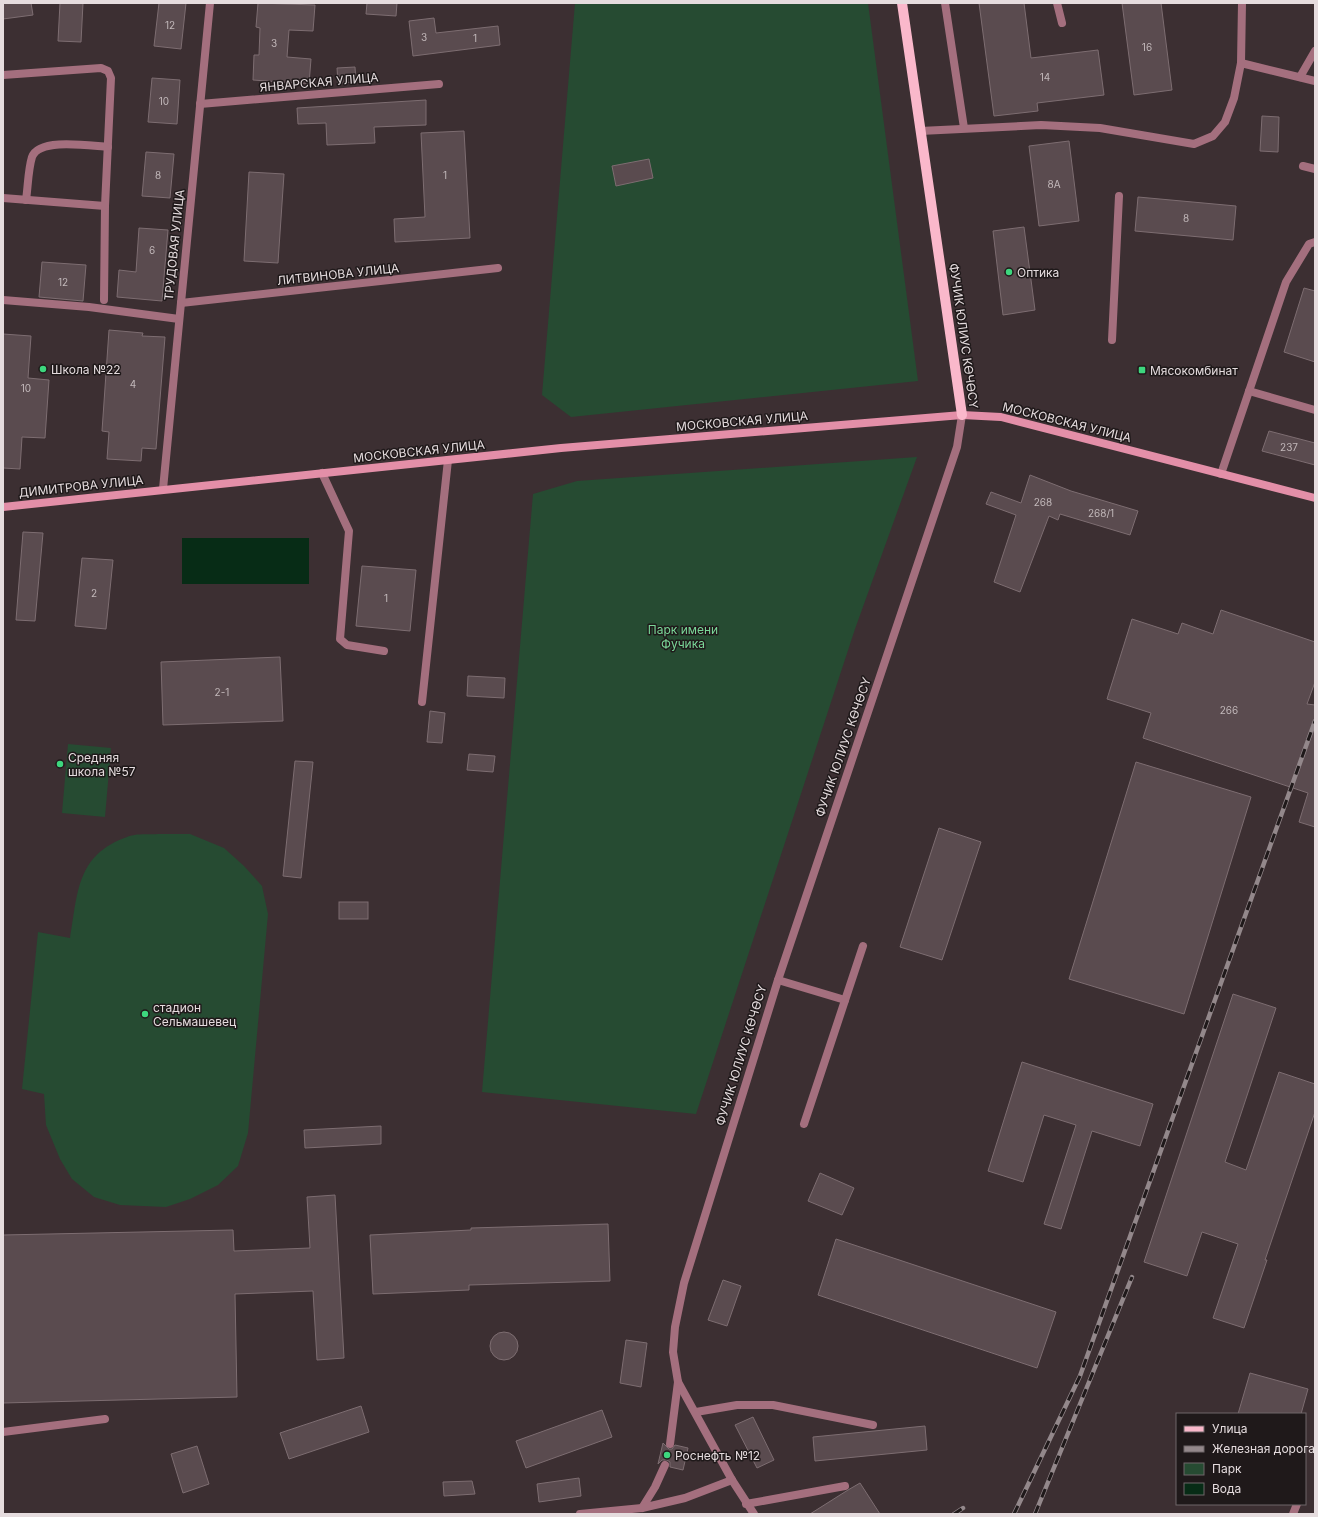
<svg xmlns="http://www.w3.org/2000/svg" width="1318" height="1517" font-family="Inter,sans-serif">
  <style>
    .green { fill: #264b32 }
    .water { fill: #072c16 }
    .building { fill: #5a4b4f; stroke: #7d6d71 }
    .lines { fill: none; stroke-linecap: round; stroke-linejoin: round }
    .service { stroke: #a46f7e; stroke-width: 8 }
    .minor { stroke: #a46f7e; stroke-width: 8 }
    .tertiary { stroke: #a46f7e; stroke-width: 8 }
    .secondary { stroke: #e38fa8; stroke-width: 8 }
    .primary { stroke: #fab8cb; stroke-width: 10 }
    .rail-casing { stroke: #93888b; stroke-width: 4.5 }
    .rail { stroke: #1f191a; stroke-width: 3; stroke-dasharray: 9; stroke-linecap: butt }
    .poi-dot { fill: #3dd77e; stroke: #1f191a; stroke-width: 1.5 }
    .labels { text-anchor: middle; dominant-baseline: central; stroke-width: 3; stroke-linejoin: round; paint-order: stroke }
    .number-label { font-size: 10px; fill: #c2b8ba }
    .street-label { font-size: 12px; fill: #e5dcde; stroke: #1f191a }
    .poi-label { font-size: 12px; fill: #e5dcde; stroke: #1f191a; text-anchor: start }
    .park-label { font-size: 12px; fill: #7ad798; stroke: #1f191a }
  </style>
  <rect width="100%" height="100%" fill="#3c2f32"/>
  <g class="green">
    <polygon points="575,3 868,3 918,381 571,417 542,395"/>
    <polygon points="917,457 855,629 696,1114 482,1092 533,494 577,481"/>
    <polygon points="68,744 111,748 105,817 62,813"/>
    <path d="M158,834H190L224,848L244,866L262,886L268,914L248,1133L238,1166L218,1185L190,1199L166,1207L120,1205L94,1197L72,1179L60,1159L46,1125L44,1094L22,1089L38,932L70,938C78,893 76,855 127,837C136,833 149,835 158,834Z"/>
  </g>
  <rect class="water" x="182" y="538" width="127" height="46"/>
  <g class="building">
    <polygon points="3,3 31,3 33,15 3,19"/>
    <polygon points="60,3 83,3 81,42 58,41"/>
    <polygon points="159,3 186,3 181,49 154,46"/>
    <polygon points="258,3 315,5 313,31 289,30 287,57 311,59 309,84 253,80 254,55 259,55 260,28 256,27"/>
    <polygon points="367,3 397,3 396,16 366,14"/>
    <polygon points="979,3 1024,3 1031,58 1098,50 1104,95 1037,103 1038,111 994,116"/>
    <polygon points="1122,3 1161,3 1172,90 1134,95"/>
    <polygon points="434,18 436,33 498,26 500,45 413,56 409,21"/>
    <polygon points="355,67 356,82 338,83 337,68"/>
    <polygon points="152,78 180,80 177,124 148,122"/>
    <polygon points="426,100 426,125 374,127 375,143 327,145 326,123 298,124 297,108"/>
    <polygon points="1262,116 1279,117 1278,152 1260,151"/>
    <polygon points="464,131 470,238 395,242 394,219 425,217 421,133"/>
    <polygon points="1069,141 1079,221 1039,226 1029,146"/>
    <polygon points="146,152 174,154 170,198 142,196"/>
    <polygon points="649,159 653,178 616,186 612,166"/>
    <polygon points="249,172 284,174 278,263 244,261"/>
    <polygon points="1138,197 1236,206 1233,240 1135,231"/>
    <polygon points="1024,227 1035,310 1003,315 993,231"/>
    <polygon points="139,228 168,230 162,301 117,297 119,270 136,272"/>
    <polygon points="42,262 86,265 83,301 39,297"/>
    <polygon points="1304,288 1315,291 1315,362 1284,352"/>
    <polygon points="109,330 143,333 142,336 165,337 156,449 142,448 141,461 107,459 109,432 102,431"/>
    <polygon points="3,334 31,336 28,378 49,380 45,438 22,437 20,469 3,468"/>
    <polygon points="1269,431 1315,443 1315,465 1262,451"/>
    <polygon points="1030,475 1071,491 1138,511 1130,535 1060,514 1058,520 1049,516 1020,592 994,582 1016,515 986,504 991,492 1021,503"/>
    <polygon points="23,532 43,533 35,621 16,620"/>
    <polygon points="82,558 113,560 106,629 75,626"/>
    <polygon points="362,566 416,570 410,631 356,626"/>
    <polygon points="1221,610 1315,642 1315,682 1307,704 1315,705 1315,827 1299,822 1308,793 1143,738 1151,713 1107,699 1132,619 1178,634 1182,623 1213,634"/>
    <polygon points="280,657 283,721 163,725 161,662"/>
    <polygon points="468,676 505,678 504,698 467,696"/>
    <polygon points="430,711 445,713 442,743 427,742"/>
    <polygon points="469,754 495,756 493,772 467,770"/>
    <polygon points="295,761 313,762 301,878 283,876"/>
    <polygon points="1136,762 1251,797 1184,1014 1069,979"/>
    <polygon points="939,828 981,842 942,960 900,947"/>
    <rect x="339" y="902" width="29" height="17"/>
    <polygon points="1233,994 1276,1008 1225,1162 1246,1170 1279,1072 1315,1084 1315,1112 1265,1260 1267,1260 1244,1328 1213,1318 1238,1244 1202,1232 1187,1276 1144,1262"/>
    <polygon points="1022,1062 1153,1104 1140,1146 1092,1131 1061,1229 1044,1224 1076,1125 1044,1115 1023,1182 988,1171"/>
    <polygon points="381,1126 381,1144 305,1148 304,1130"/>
    <polygon points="820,1173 854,1188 842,1215 808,1201"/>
    <polygon points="335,1195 344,1358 317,1360 313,1291 235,1294 237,1397 3,1403 3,1235 233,1230 234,1251 310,1248 307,1197"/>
    <polygon points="608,1224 610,1281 469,1285 469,1290 373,1294 370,1235 471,1230 471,1228"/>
    <polygon points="836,1239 1056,1312 1037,1368 818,1295"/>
    <polygon points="723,1280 741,1286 727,1326 708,1320"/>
    <circle cx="504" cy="1346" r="14"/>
    <polygon points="626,1340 647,1343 641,1387 620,1383"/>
    <polygon points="1250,1373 1308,1389 1301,1414 1238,1414"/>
    <polygon points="361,1406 369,1432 289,1459 280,1433"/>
    <polygon points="602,1410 612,1437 526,1468 516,1441"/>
    <polygon points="753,1417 774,1460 757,1468 735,1425"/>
    <polygon points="925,1426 927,1450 815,1461 813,1437"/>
    <polygon points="663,1443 669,1449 672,1449 675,1445 688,1448 683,1470 670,1467 670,1462 667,1460 662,1460 658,1464"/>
    <polygon points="197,1446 209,1484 183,1493 171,1454"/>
    <polygon points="579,1478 581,1496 539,1502 537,1484"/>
    <polygon points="472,1481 475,1494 444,1496 443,1482"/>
    <polygon points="860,1483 880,1514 810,1514 848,1490"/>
  </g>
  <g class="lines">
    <g class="service">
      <polyline points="945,3 964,128"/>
      <polyline points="1057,3 1062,23"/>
      <polyline points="1241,63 1315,81"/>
      <polyline points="1300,77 1315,51"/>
      <polyline points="920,131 1041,125 1100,128 1194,144 1213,136 1225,122 1234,98 1241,63 1242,3"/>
      <polyline points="1303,166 1315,169"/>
      <polyline points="1112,340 1119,196"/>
      <polyline points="1249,391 1315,410"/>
      <polyline points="1221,474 1286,282 1309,244 1315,242"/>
      <polyline points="422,702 448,460"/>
      <polyline points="778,980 845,1000"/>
      <polyline points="804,1124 863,946"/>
      <polyline points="696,1412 737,1405 773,1405 873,1425"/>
      <polyline points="670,1444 678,1382"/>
      <polyline points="732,1480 754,1514"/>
      <polyline points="746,1504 845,1486"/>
      <polyline points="642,1508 655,1487 665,1465"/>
      <polyline points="1293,1514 1297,1504"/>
    </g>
    <g class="minor">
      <polyline points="3,75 101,68 108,71 111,78 105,206 104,300"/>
      <polyline points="200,104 439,84"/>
      <polyline points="3,198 105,206"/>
      <path d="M26,200C28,187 28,170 32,157C39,137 91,146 108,147"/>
      <polyline points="3,300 89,307 179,319"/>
      <polyline points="181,303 498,268"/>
      <polyline points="322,473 349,531 340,639 347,645 384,651"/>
      <polyline points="163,489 210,3"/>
      <polyline points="3,1432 105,1419"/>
      <polyline points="580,1514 642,1508 685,1498 732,1480"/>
    </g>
    <polyline class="tertiary" points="732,1480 678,1382 673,1352 675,1327 684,1283 778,980 957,447 962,415"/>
    <polyline class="secondary" points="3,507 561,448 962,415 1001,417 1315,498"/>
    <polyline class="primary" points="902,3 962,415"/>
    <defs>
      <g id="rail">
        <polyline points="954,1514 963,1508"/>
        <polyline points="1014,1514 1080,1376 1315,721"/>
        <polyline points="1035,1514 1132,1277"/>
      </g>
    </defs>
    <use href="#rail" class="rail-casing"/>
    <use href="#rail" class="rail"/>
  </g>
  <g class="poi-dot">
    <circle cx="1009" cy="272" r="4"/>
    <circle cx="43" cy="369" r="4"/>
    <rect x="1138" y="366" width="8" height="8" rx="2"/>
    <circle cx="60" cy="764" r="4"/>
    <circle cx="145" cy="1014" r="4"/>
    <circle cx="667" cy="1455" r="4"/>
  </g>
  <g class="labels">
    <g class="number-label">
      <text x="170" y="25">12</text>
      <text x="424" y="37">3</text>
      <text x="475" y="38">1</text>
      <text x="274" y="43">3</text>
      <text x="1147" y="47">16</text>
      <text x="1045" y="77">14</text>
      <text x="164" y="101">10</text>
      <text x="158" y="175">8</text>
      <text x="445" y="175">1</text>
      <text x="1054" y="184">8А</text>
      <text x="1186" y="218">8</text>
      <text x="152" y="250">6</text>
      <text x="63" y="282">12</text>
      <text x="133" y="384">4</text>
      <text x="26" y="388">10</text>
      <text x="1289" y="447">237</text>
      <text x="1043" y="502">268</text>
      <text x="1101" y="513">268/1</text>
      <text x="94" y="593">2</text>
      <text x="386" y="598">1</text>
      <text x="222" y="692">2-1</text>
      <text x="1229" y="710">266</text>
    </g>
    <g class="street-label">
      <text transform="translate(319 82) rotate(-5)">ЯНВАРСКАЯ УЛИЦА</text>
      <text transform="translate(174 245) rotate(-84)">ТРУДОВАЯ УЛИЦА</text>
      <text transform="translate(338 274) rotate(-6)">ЛИТВИНОВА УЛИЦА</text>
      <text transform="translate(964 336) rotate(82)">ФУЧИК ЮЛИУС КӨЧӨСҮ</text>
      <text transform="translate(742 421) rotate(-5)">МОСКОВСКАЯ УЛИЦА</text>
      <text transform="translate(1067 422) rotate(14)">МОСКОВСКАЯ УЛИЦА</text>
      <text transform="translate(419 451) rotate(-6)">МОСКОВСКАЯ УЛИЦА</text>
      <text transform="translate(81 486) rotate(-6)">ДИМИТРОВА УЛИЦА</text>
      <text transform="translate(843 747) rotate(-71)">ФУЧИК ЮЛИУС КӨЧӨСҮ</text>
      <text transform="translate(741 1055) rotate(-73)">ФУЧИК ЮЛИУС КӨЧӨСҮ</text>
    </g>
    <g class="poi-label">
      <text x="1017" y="272">Оптика</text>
      <text x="51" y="369">Школа №22</text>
      <text x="1150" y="370">Мясокомбинат</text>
      <text x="68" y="757">Средняя<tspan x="68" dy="14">школа №57</tspan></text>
      <text x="153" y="1007">стадион<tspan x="153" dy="14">Сельмашевец</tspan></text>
      <text x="675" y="1455">Роснефть №12</text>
    </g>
    <g class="park-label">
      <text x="683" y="629">Парк имени<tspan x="683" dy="14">Фучика</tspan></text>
    </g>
  </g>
  <rect width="1318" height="1517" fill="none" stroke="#e5dcde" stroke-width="8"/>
  <rect x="1176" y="1413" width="130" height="92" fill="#1f191a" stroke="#6e6768"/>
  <rect x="1184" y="1426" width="20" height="6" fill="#fab8cb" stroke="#6e6768"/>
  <text x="1212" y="1433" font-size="12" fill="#e5dcde">Улица</text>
  <rect x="1184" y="1446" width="20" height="6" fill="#93888b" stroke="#6e6768"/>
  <text x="1212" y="1453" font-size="12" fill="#e5dcde">Железная дорога</text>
  <rect x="1184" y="1463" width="20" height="12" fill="#264b32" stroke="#6e6768"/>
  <text x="1212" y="1473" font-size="12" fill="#e5dcde">Парк</text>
  <rect x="1184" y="1483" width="20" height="12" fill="#072c16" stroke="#6e6768"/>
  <text x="1212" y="1493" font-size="12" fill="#e5dcde">Вода</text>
</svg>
